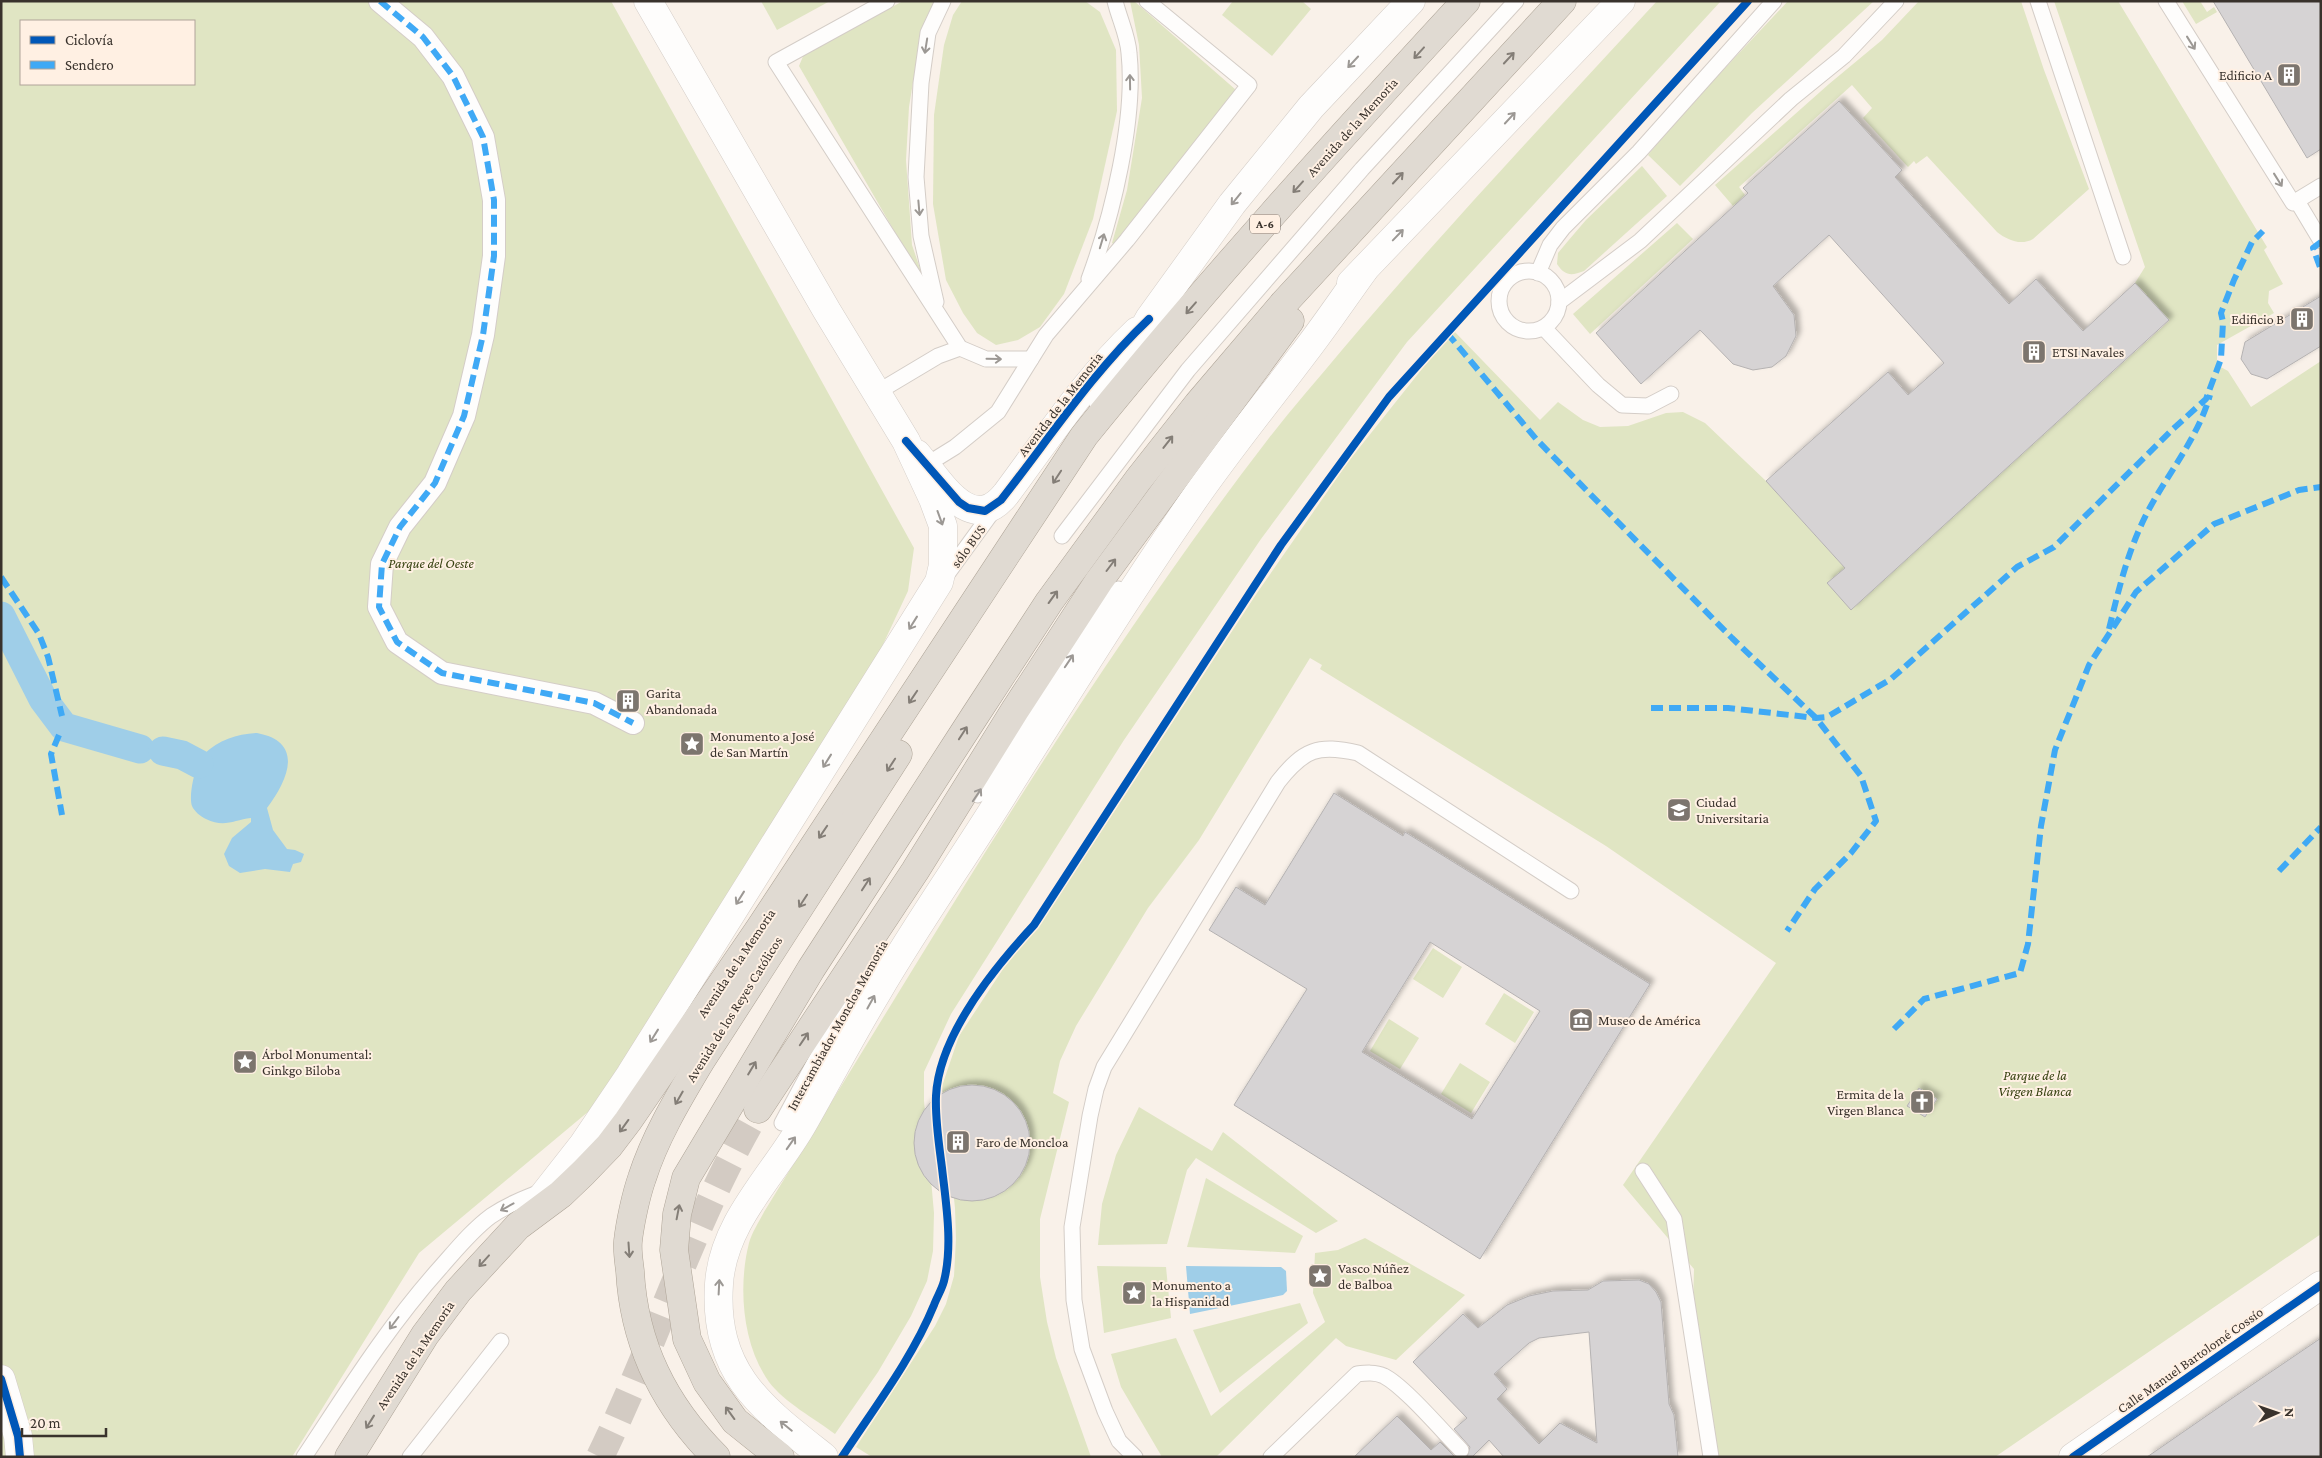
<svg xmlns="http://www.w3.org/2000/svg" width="2322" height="1458" font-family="'Crimson Pro',serif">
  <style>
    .green { fill: #e0e5c3; fill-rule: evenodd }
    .water { fill: #9fcee8 }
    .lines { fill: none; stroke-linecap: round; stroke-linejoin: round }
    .canal { stroke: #9fcee8; stroke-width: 29 }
    .building { fill: #d6d3d4; stroke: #b5b2b2; fill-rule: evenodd; filter: url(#shadow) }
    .trunk-tunnel { stroke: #d3cbc3; stroke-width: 28; stroke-dasharray: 28 14; stroke-linecap: butt }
    .service-casing { stroke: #d4cdc7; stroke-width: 17 }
    .pedestrian-casing { stroke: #d4cdc7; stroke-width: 24 }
    .minor-casing { stroke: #d4cdc7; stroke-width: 29 }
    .secondary-casing { stroke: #d4cdc7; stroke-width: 29 }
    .trunk-casing { stroke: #ada396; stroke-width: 29 }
    .service { stroke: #fefdfc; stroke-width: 15 }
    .pedestrian { stroke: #fefdfc; stroke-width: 22 }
    .minor { stroke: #fefdfc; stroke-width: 28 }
    .secondary { stroke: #fefdfc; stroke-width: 28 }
    .trunk { stroke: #e0dad2; stroke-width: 28 }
    .quiet { stroke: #3fa9f5; stroke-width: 6; stroke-dasharray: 12 6; stroke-linecap: butt }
    .cycleway-casing { stroke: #fff0e3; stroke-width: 11 }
    .cycleway { stroke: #0057b8; stroke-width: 8 }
    .oneway { stroke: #9c9894 }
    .oneway2 { stroke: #847e77 }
    .labels { text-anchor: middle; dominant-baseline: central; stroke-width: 4; stroke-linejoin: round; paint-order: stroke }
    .shield { fill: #fff0e3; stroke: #746b63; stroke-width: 1 }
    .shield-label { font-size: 12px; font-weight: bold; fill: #39322c }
    .poi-label { font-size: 14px; fill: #39322c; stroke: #fff0e3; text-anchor: start }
    .street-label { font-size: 14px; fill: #39322c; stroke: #fff0e3 }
    .park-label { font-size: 14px; font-style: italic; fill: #364110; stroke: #fff0e3 }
  </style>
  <defs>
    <filter id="shadow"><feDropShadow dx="4.5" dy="-4.5" stdDeviation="2.5" flood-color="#0004"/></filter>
  </defs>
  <rect width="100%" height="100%" fill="#f9f1e9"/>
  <g class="green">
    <path d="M1,1H611L914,548L908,591L865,683L601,1101L419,1253L292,1457H1ZM21,21H194V84H21Z"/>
    <polygon points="761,1 830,1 777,30"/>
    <polygon points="903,1 934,1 920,39 909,107 906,160 912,245 926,286 799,66 804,54"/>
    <polygon points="962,1 1085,1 1100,12 1116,50 1117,111 1093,219 1064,294 1040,327 1018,340 996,345 977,333 963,313 946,280 933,204 934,115 944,45 953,15"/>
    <polygon points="1130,1 1134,1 1236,90 1116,245 1112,243 1127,190 1142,98 1139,45"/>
    <polygon points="1233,1 1302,1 1311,9 1272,56 1222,15"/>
    <path d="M1657,1H1721L1407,342L1261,539L1124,740L951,1014L924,1072V1101L934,1213L933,1251L927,1281L911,1316L878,1372L835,1434C815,1419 784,1402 769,1382C742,1344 738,1286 749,1243C752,1232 759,1222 764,1212C926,950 1081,682 1269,438C1292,408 1318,379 1342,350C1443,231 1551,116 1657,1Z"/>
    <polygon points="1788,1 1874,1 1752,113 1680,186 1648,155 1680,116"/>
    <path d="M1919,1H2021L2044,70L2089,189L2033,239C2021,246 2007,240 1997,232L1927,156L1916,164L1914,161L1908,167L1863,118L1872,108L1852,85L1739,187L1745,195L1733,206L1715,185L1829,84L1882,40Z"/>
    <polygon points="2054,1 2118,1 2267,247 2264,250 2283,284 2269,291 2268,303 2274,313 2217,345 2217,365 2228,371 2251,407 2321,361 2321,1234 1995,1457 1705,1457 1691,1372 1694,1269 1623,1185 1776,963 1606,846 1320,669 1322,665 1310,658 1199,840 1148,908 1076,1026 1060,1061 1053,1093 1069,1102 1040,1219 1040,1277 1047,1322 1056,1358 1091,1457 872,1457 856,1447 935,1326 946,1304 954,1276 956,1239 955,1208 942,1086 959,1036 1003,969 1049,911 1257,593 1348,462 1453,330 1540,420 1558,402 1583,420 1600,427 1628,426 1666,413 1683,412 1705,423 1766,481 1845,568 1851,609 2169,321 2135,283 2145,267"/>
    <polygon points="2182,1 2200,1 2207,12 2214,7 2217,12 2196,24"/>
    <path d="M1642,166L1667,196L1584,271C1571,276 1565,276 1557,264L1558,253L1568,241L1586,220Z"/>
    <polygon points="1677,223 1693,239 1590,334 1573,314"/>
    <polygon points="1433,948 1462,967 1443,998 1413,979"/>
    <polygon points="1504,993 1534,1012 1515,1043 1485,1024"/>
    <polygon points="1389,1019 1419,1038 1400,1069 1370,1051"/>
    <polygon points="1460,1063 1490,1082 1471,1113 1441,1094"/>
    <polygon points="1139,1107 1212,1151 1223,1132 1338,1221 1316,1233 1196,1158 1187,1170 1167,1244 1098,1245 1102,1204 1116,1155"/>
    <polygon points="1206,1178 1303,1236 1295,1253 1187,1247"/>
    <polygon points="1365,1238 1465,1295 1396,1360 1346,1346 1336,1338 1216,1457 1162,1457 1121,1387 1111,1354 1176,1338 1211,1416 1325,1322 1313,1293 1315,1253 1338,1250"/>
    <polygon points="1097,1266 1166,1267 1171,1318 1104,1333"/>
    <polygon points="1300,1303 1308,1323 1220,1393 1193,1330"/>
  </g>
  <g class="water">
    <path d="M257,733C305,742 288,780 267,808L273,830L287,849L295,850L304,854L301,862L293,864L290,872L265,869L240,873L229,866L224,854L232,838L251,822V818C234,820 224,828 206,819C201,817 194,811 192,806C188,795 196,761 204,754C219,740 237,734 257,733Z"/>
    <polygon points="1186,1266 1281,1267 1286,1271 1287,1291 1283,1295 1190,1314"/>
  </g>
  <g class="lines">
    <g class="canal">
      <polyline points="1,616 43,699 64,727 140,749"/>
      <polyline points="163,751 182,755 199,764"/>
    </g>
  </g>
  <g class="building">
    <polygon points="2213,1 2321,1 2321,149 2307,158"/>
    <polygon points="1839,101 1902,170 1895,177 2009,304 2036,279 2083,331 2135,283 2169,320 1851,610 1827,583 1845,568 1766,481 1888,372 1908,395 1944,363 1829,235 1773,286 1794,315 1796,336 1786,356 1772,367 1753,370 1733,364 1700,330 1641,384 1596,333 1748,193 1743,188"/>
    <polygon points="2321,296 2321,346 2267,379 2251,374 2241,359 2245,342"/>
    <path d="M1334,793L1403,836L1405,832L1650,984L1480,1259L1234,1105L1307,989L1209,930L1236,887L1265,905ZM1430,942L1540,1011L1472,1119L1362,1052Z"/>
    <circle cx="972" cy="1143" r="58"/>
    <polygon points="1919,1088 1937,1099 1925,1117 1907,1106"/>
    <path d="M1639,1280L1649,1284L1656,1292L1661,1302L1669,1404L1674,1415L1678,1457H1504L1489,1440L1472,1457H1467L1470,1447L1454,1429L1467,1418L1413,1362L1463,1314L1478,1328L1507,1305L1529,1296L1553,1291L1588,1290L1603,1281ZM1589,1332L1597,1443L1560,1423L1539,1444L1497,1399L1507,1389L1494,1374L1529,1343L1539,1338Z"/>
    <polygon points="2321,1338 2321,1457 2147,1457 2228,1401"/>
    <polygon points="1397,1416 1431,1450 1440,1442 1455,1457 1354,1457"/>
  </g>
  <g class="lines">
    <path class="trunk-tunnel" d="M600,1457C656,1342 693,1219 758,1109"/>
    <defs>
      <g id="service">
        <polyline points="887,1 776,62 960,348 986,359 1031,359"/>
        <polyline points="2038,1 2123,257"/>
        <polyline points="2166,1 2293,203 2321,186"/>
        <polyline points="2297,201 2321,241"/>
        <circle cx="1529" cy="301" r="30"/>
        <polyline points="1538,273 1550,245 1563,228 1639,152 1774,1"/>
        <path d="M1089,279C1112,217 1136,119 1129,53C1128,36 1119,18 1115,1"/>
        <polyline points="936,302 921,236 916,177 921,83 928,33 943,1"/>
        <polyline points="1559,302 1640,241 1791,99 1844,56 1896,1"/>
        <polyline points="1544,328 1598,385 1622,405 1648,406 1671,394"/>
        <polyline points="876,393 938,356 960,348"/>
        <polyline points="926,465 955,447 998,412 1046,335 1127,240 1249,85 1147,1"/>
        <polyline points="1062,536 1188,370 1362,169 1516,1"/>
        <polyline points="945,577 990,515 994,506"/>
        <polyline points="978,795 1118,589"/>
        <polyline points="782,1123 854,989 873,958"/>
        <polyline points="1643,1171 1674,1219 1711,1457"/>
        <path d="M304,1457C347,1392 388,1326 440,1268C456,1250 472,1230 491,1216C507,1205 525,1198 543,1191"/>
        <polyline points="410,1457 501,1341"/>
        <path d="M1135,1457L1119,1441L1105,1411L1082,1349L1074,1300L1072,1227L1090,1116L1096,1089L1104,1067L1278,782C1304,749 1318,744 1358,753L1571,891"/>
        <path d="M1271,1457L1357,1374C1366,1373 1375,1372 1384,1376C1405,1387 1442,1431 1461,1450"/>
      </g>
      <polyline id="pedestrian" points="380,1 423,37 453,76 483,137 494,200 494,256 483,335 464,416 435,483 400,527 382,564 379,607 397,642 442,673 594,703 633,723"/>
      <g id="minor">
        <path d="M917,454C939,480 971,538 1006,494C1047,439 1087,378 1137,331"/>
        <polyline points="1,1379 18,1436 20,1457"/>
        <polyline points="2073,1457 2321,1285"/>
      </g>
      <g id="secondary">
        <polyline points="1351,283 1621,1"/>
        <polyline points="1103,401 1149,319 1232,204 1311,107 1411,1"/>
        <polyline points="535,1206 582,1146 630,1075 939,582 943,565 943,526 933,499 906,441 827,311 648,1"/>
        <path d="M824,1457C761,1407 713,1373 719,1284C723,1221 775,1174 804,1122C829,1078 852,1034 878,991C917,924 963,859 1004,793C1065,696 1125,599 1190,505C1225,454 1264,406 1301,357C1323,329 1343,299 1364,270"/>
      </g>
      <g id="trunk">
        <polyline points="758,1109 915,871 1015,710 1099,581 1290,321"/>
        <path d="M349,1457L425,1335L458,1291L518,1226L561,1194L583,1173L609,1146L628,1121L760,928L1084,436C1205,286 1335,143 1466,1"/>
        <path d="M716,1457C664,1405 634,1345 630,1271C629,1262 627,1251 628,1241C630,1223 636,1195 642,1178C655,1137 678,1099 700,1062L898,754"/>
        <polyline points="780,1457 735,1421 707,1382 687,1339 674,1250 677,1214 686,1178 811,969 974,717 1049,602 1138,480 1198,404 1284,303 1562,1"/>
      </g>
    </defs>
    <use href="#service" class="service-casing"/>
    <use href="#pedestrian" class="pedestrian-casing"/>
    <use href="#minor" class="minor-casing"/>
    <use href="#secondary" class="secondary-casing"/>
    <use href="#trunk" class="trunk-casing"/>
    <use href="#service" class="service"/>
    <use href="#pedestrian" class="pedestrian"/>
    <use href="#minor" class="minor"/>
    <use href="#secondary" class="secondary"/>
    <use href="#trunk" class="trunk"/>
    <g class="quiet">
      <polyline points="380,1 423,37 453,76 483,137 494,200 494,256 483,335 464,416 435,483 400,527 382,564 379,607 397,642 442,673 594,703 633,723"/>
      <polyline points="2321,242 2313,248 2321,270"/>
      <polyline points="1447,333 1537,440 1732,638 1816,718 1861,776 1876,821 1851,853 1815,889 1787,931"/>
      <polyline points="1,577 39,634 48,657 62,716"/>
      <path d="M2109,629C2119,588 2128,550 2147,513C2168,473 2198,438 2210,395"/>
      <polyline points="1651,708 1728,708 1816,718 1827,717 1891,679 2017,567 2054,547 2173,429 2206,399 2221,359 2223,322 2221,313 2234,280 2252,242 2263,231"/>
      <polyline points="59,735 51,754 62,815"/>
      <polyline points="2279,871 2321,827"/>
      <polyline points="1894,1029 1924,999 2020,973 2028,944 2041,826 2055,750 2089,665 2136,592 2214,524 2299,490 2321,487"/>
    </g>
    <defs>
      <g id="cycleway">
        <path d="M906,441L959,502L968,508L985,511L1001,500C1049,439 1092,373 1149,319"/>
        <polyline points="1,1379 18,1436 20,1457"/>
        <path d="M842,1457C874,1408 912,1359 934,1305C937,1297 942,1289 944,1281C953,1245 946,1204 942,1168C939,1144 935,1120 936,1096C939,1035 994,968 1034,925L1281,545L1389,397L1748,1"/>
        <polyline points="2073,1457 2321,1285"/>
      </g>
    </defs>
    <use href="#cycleway" class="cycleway-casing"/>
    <use href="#cycleway" class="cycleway"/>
  </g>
  <defs><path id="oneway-shaft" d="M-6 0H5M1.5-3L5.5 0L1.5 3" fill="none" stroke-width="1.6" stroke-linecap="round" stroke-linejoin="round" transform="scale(1.25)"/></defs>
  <g class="oneway">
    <use href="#oneway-shaft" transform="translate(2191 43) rotate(58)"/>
    <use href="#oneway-shaft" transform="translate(926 46) rotate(99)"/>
    <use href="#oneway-shaft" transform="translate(1353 62) rotate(133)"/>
    <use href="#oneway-shaft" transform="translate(1130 82) rotate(-91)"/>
    <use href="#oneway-shaft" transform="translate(1510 118) rotate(-47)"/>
    <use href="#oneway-shaft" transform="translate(2278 180) rotate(58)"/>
    <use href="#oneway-shaft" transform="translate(1236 199) rotate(129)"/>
    <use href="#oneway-shaft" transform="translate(919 208) rotate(85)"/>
    <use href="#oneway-shaft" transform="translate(1398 235) rotate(-46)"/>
    <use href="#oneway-shaft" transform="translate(1102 241) rotate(-73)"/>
    <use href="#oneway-shaft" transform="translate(994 359) rotate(1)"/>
    <use href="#oneway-shaft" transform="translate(940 518) rotate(70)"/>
    <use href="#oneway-shaft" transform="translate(913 623) rotate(122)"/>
    <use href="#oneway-shaft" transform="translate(1069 661) rotate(-56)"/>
    <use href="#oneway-shaft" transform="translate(827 761) rotate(122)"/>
    <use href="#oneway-shaft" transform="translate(977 795) rotate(-56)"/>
    <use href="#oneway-shaft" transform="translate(740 898) rotate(122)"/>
    <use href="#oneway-shaft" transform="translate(871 1002) rotate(-61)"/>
    <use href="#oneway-shaft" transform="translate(654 1036) rotate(122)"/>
    <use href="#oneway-shaft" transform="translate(791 1143) rotate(-55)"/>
    <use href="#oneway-shaft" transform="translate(507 1207) rotate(151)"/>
    <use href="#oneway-shaft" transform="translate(719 1287) rotate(-87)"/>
    <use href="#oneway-shaft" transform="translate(394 1323) rotate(127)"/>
    <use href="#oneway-shaft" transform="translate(786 1426) rotate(-141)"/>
  </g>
  <g class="oneway2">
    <use href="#oneway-shaft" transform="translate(1419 53) rotate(132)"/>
    <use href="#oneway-shaft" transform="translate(1509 58) rotate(-47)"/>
    <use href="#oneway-shaft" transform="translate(1398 178) rotate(-47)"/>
    <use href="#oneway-shaft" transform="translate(1298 187) rotate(132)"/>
    <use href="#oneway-shaft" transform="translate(1191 308) rotate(131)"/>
    <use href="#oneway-shaft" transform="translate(1168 442) rotate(-52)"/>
    <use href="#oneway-shaft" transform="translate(1057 477) rotate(123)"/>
    <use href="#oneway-shaft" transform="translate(1111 565) rotate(-53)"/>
    <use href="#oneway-shaft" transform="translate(1053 597) rotate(-54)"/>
    <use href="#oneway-shaft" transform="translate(913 697) rotate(124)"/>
    <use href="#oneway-shaft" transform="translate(963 733) rotate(-57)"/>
    <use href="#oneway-shaft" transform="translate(891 765) rotate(123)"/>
    <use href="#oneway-shaft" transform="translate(823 832) rotate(124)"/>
    <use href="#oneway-shaft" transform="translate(866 884) rotate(-57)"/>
    <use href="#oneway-shaft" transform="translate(803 901) rotate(123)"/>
    <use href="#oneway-shaft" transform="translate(804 1039) rotate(-56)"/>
    <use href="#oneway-shaft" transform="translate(752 1068) rotate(-59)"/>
    <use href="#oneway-shaft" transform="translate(679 1098) rotate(120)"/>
    <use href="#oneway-shaft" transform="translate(624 1126) rotate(126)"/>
    <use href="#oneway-shaft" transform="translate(678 1212) rotate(-79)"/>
    <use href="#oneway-shaft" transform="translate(629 1250) rotate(86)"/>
    <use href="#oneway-shaft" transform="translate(484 1261) rotate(132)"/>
    <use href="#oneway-shaft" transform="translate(730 1413) rotate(-126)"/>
    <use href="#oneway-shaft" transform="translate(370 1422) rotate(122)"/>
  </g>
  <defs>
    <symbol id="building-square" viewBox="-11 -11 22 22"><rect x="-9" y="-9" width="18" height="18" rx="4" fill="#7c756e" stroke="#fff0e3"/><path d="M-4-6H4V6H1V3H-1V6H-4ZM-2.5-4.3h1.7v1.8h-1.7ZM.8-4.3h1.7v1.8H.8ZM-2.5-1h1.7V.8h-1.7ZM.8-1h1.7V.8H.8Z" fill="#fff"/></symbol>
    <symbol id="sight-square" viewBox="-11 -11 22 22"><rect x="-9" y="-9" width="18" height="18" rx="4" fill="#7c756e" stroke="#fff0e3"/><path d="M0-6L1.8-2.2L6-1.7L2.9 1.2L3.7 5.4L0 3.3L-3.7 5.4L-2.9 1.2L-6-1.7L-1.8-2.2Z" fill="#fff"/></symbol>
    <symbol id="university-square" viewBox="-11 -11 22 22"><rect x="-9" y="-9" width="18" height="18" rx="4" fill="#7c756e" stroke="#fff0e3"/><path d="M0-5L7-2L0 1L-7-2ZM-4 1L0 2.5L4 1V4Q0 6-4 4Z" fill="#fff"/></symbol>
    <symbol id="museum-square" viewBox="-11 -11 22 22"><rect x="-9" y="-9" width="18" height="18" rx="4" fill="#7c756e" stroke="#fff0e3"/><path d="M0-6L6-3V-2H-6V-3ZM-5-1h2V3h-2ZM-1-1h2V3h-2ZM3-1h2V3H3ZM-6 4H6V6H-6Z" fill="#fff"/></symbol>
    <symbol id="church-square" viewBox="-11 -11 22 22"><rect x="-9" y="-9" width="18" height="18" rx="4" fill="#7c756e" stroke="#fff0e3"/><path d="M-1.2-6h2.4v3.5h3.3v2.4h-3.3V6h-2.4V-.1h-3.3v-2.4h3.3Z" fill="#fff"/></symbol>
  </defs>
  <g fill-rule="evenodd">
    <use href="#building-square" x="2275" y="61" width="28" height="28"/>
    <use href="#building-square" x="2288" y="305" width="28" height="28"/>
    <use href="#building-square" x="2020" y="338" width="28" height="28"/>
    <use href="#building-square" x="614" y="687" width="28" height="28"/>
    <use href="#sight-square" x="678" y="730" width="28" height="28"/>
    <use href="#university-square" x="1665" y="796" width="28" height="28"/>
    <use href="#museum-square" x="1567" y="1006" width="28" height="28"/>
    <use href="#sight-square" x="231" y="1048" width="28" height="28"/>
    <use href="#church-square" x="1908" y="1088" width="28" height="28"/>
    <use href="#building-square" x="944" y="1128" width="28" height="28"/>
    <use href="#sight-square" x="1306" y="1262" width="28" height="28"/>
    <use href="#sight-square" x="1120" y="1279" width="28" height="28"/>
  </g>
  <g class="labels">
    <rect class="shield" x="1250" y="214.5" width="30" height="19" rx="4"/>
    <g class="shield-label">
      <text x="1265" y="224">A-6</text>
    </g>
    <g class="poi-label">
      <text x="2272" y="75" text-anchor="end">Edificio A</text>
      <text x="2284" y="319" text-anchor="end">Edificio B</text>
      <text x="2052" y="352">ETSI Navales</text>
      <text x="646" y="693">Garita<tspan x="646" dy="16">Abandonada</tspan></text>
      <text x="710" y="736">Monumento a José<tspan x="710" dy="16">de San Martín</tspan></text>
      <text x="1696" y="802">Ciudad<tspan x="1696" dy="16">Universitaria</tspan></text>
      <text x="1598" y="1020">Museo de América</text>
      <text x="262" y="1054">Árbol Monumental:<tspan x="262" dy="16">Ginkgo Biloba</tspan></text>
      <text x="1904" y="1094" text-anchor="end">Ermita de la<tspan x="1904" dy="16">Virgen Blanca</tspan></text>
      <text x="976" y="1142">Faro de Moncloa</text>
      <text x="1338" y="1268">Vasco Núñez<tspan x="1338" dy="16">de Balboa</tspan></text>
      <text x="1152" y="1285">Monumento a<tspan x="1152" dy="16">la Hispanidad</tspan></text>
    </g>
    <g class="street-label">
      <text transform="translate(1352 127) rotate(-48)">Avenida de la Memoria</text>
      <text transform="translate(1060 404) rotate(-52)">Avenida de la Memoria</text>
      <text transform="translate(968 546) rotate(-54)">sólo BUS</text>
      <text transform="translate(736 963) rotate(-56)">Avenida de la Memoria</text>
      <text transform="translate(734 1009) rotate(-58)">Avenida de los Reyes Católicos</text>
      <text transform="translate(837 1025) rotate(-61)">Intercambiador Moncloa Memoria</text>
      <text transform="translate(415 1355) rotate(-56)">Avenida de la Memoria</text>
      <text transform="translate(2190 1360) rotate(-35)">Calle Manuel Bartolomé Cossío</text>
    </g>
    <g class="park-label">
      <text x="431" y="563">Parque del Oeste</text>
      <text x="2035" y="1075">Parque de la<tspan x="2035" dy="16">Virgen Blanca</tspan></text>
    </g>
  </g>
  <rect width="2322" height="1458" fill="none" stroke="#39322c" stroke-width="5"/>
  <rect x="20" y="20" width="175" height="65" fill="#fff0e3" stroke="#b0a49a"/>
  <rect x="30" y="36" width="25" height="8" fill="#0057b8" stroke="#b0a49a"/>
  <text x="65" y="45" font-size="15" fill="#39322c">Ciclovía</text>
  <rect x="30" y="61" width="25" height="8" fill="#3fa9f5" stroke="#b0a49a"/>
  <text x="65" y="70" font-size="15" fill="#39322c">Sendero</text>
  <g transform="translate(2277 1413) rotate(88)" stroke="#fff0e3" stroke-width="4" paint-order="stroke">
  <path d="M0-4L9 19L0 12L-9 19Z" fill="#39322c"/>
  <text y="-8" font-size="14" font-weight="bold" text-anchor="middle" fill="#39322c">N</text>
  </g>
  <path d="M22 1428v8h84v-8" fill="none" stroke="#39322c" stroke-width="2.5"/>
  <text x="30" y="1428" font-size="15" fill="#39322c" stroke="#fff0e3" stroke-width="4" paint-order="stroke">20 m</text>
</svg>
